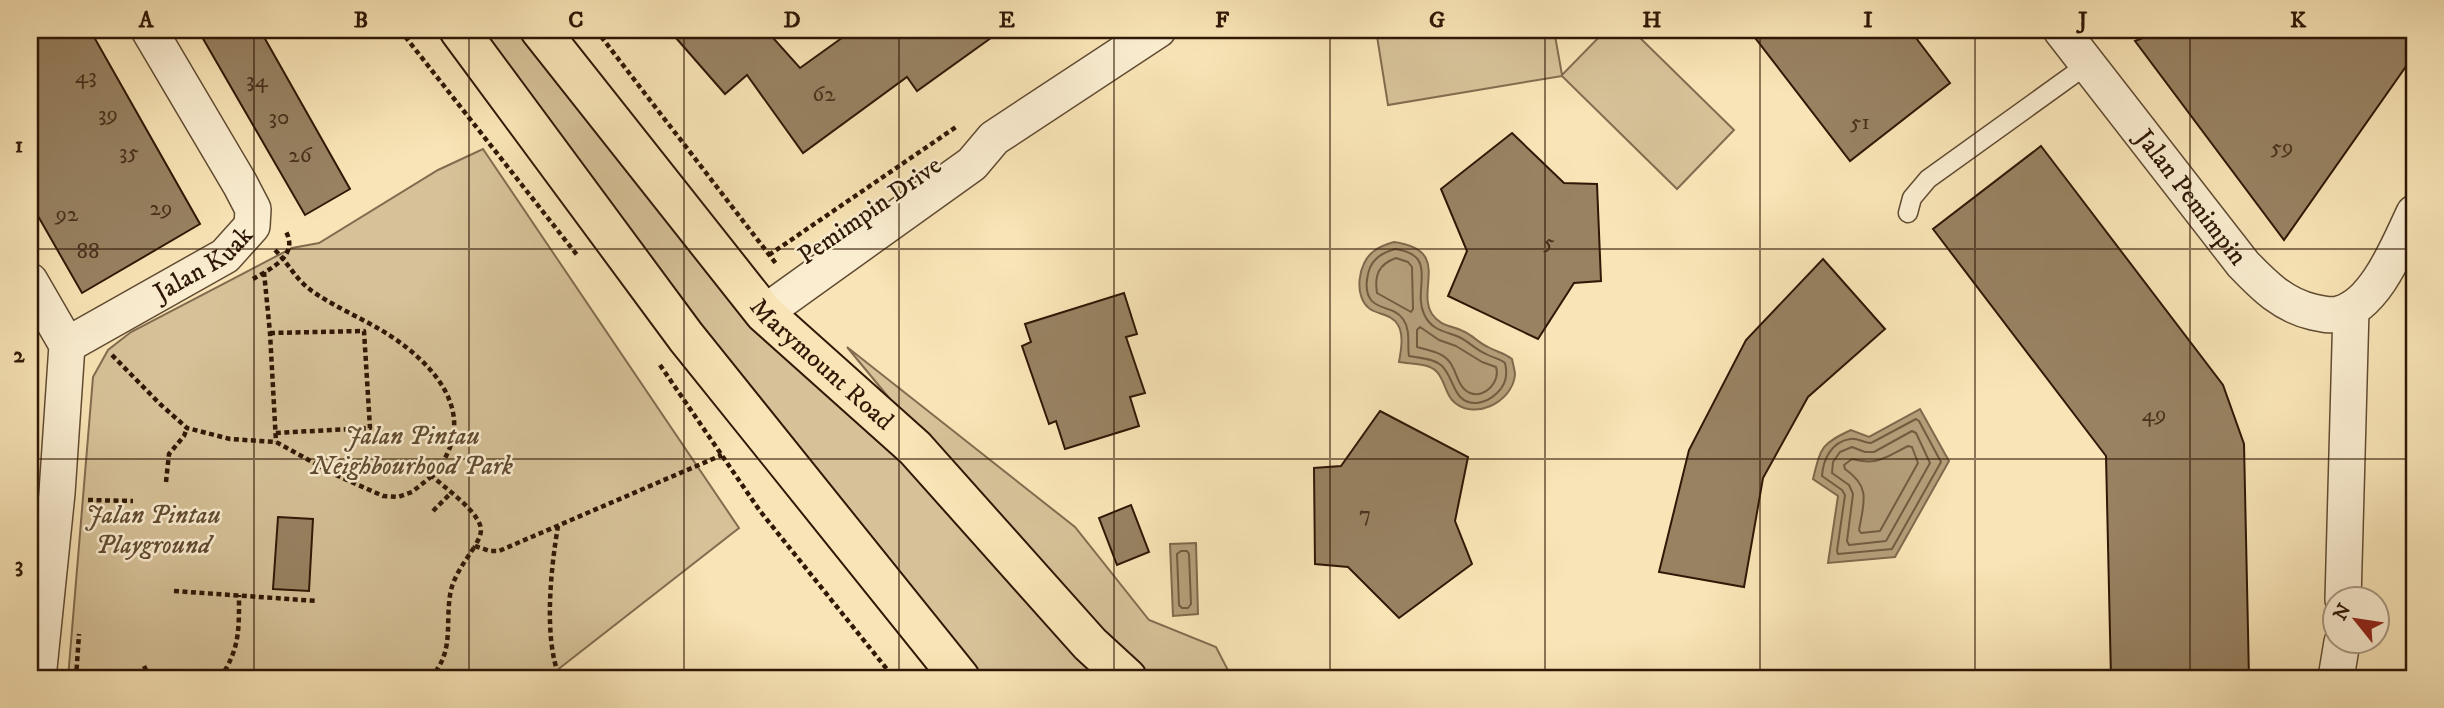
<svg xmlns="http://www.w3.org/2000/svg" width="2444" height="708" font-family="'IM FELL DW Pica',serif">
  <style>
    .green { fill: #d6c198; stroke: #826c4f; stroke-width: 2 }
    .water { fill: #b49f7a; stroke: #7f694c; stroke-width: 2 }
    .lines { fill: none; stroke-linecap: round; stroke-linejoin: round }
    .shore { stroke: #725c40; stroke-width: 2 }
    .building { fill: #988262; stroke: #2f1806; stroke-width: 2 }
    .service-casing { stroke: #614b32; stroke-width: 21 }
    .minor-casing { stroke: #614b32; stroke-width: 38 }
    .primary-casing { stroke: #2f1806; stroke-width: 42 }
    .path { stroke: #2f1806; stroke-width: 4.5; stroke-dasharray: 5 3.5; stroke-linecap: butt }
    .service { stroke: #faedd0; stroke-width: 18 }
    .minor { stroke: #faedd0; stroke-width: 35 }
    .primary { stroke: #f8e4b6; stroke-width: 38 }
    .grid { fill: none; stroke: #2f1806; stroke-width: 2; stroke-opacity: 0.55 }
    .labels { text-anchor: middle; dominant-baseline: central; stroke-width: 5; stroke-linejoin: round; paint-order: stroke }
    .number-label { font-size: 23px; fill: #49321d }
    .street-label { font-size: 26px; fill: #2f1806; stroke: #faedd0 }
    .park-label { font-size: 26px; font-style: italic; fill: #614b32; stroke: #faedd0 }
    .neatline { fill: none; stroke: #2f1806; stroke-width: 2.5 }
    .grid-label { font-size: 23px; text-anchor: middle; font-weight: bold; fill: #2f1806 }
  </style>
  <rect width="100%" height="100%" fill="#f8e4b6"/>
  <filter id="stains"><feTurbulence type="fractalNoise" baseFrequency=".00286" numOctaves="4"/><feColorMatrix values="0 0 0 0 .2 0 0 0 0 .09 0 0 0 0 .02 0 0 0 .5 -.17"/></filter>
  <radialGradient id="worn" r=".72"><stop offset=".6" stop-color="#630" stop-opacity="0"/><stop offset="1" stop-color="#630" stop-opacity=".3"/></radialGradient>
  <g class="green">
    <polygon points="459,30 540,30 764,313 970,496 847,347 1075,527 1149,620 1216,647 1232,678 960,678"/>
    <polygon points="1376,30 1554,30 1562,75 1606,30 1632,30 1734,130 1677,189 1562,76 1388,105"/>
    <polygon points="483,149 739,528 547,678 68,678 93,377 108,350 131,332 292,248 319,243 438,170"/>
  </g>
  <g class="water">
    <path d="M1394,242C1452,250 1416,289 1432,314C1441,327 1452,325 1465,332C1473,336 1479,343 1488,347C1497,352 1504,353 1512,359C1513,364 1515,371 1515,375C1512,403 1472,422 1452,400C1445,392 1444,378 1436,371C1428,363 1410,364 1399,362C1401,351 1404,335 1398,325C1392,314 1379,315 1370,309C1353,297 1358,262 1374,251C1380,246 1387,244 1394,242Z"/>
    <path d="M1920,409L1949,461L1895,557L1828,563L1838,496L1813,479C1821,447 1821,444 1851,430L1869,437Z"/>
    <polygon points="1196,543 1198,614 1173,616 1170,544"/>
  </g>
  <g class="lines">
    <g class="shore">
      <path d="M1395,249C1440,255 1412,289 1424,314C1431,330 1444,331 1459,337C1468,341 1476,350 1486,354C1493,358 1499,358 1505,363C1508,375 1506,385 1497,393C1491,399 1485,402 1477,403C1452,404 1455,377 1441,365C1432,358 1419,358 1409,356C1407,344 1411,330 1403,319C1395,307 1379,310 1371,300C1363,290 1367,267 1376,259C1381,254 1388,251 1395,249Z"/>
      <path d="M1396,258L1408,262L1412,267L1413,309L1411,312L1377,293C1374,275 1379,264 1396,258Z"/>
      <path d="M1420,327L1439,340L1456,346L1482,362L1496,367C1501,381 1485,399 1470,393C1457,388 1457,369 1448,360C1441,352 1427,350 1417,347V330Z"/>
      <path d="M1916,419L1919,421L1941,462L1892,549L1838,554L1837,551L1845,495L1842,490L1822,476C1823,460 1831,442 1850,439C1856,437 1864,443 1871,443Z"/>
      <polygon points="1912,431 1916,433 1930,463 1886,541 1849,545 1847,541 1853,494 1849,485 1832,473 1833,462 1840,452 1852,447 1865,452 1874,452"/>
      <path d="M1908,446L1912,447L1918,463L1880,531L1861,533L1859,530C1864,502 1871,487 1845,469L1844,465L1852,459C1877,466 1886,457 1908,446Z"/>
      <polygon points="1181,551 1187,551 1189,554 1191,604 1188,608 1182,608 1179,605 1177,554"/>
    </g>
  </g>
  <g class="building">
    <polygon points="30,30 90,30 200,224 82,293 30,202"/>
    <polygon points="198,30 260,30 350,189 305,215"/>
    <polygon points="669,30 766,30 800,68 853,30 1002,30 917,91 907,77 803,153 747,75 725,94"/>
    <polygon points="1749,30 1910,30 1950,83 1850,161"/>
    <polygon points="2163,30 2414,30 2414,55 2284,240 2135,41"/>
    <polygon points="1512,133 1564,183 1597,184 1601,281 1574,283 1538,339 1448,296 1467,251 1441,189"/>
    <polygon points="2041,146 2223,385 2244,444 2249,678 2111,678 2106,456 1933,229"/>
    <polygon points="1823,259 1885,329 1808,397 1763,478 1744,587 1659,572 1689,450 1746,340"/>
    <polygon points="1124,293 1137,334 1126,337 1145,393 1130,397 1139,426 1065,449 1056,421 1049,424 1022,346 1031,342 1025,324"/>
    <polygon points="1380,411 1468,457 1455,521 1472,564 1399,618 1348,567 1315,564 1314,468 1341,466"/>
    <polygon points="1131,505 1149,552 1117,565 1099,518"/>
    <polygon points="278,517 313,519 309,591 273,589"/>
  </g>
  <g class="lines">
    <defs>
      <polyline id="service" points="1908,213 1912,198 1928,179 2088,64"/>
      <g id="minor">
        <path id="s1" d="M2061,30L2243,264C2264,286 2283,305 2313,312C2322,314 2331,316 2339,314C2376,305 2399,244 2414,213"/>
        <polyline points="30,281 67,345 57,493 38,678"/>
        <polyline points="764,313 972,164 994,138 1158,30"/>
        <path id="s2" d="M67,345L225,256L252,226L253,209L240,184L149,30"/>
        <polyline points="2343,600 2351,309"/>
        <polyline points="2336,678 2342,642"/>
      </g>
      <g id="primary">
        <polyline points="459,30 686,337 960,678"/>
        <path id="s3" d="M540,30L764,313L915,448L1090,644L1127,678"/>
      </g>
    </defs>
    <use href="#service" class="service-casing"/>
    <use href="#minor" class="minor-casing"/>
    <use href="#primary" class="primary-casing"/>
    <g class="path">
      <polyline points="400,30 577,255"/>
      <polyline points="596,30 777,265"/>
      <path d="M275,250C290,265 296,281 315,293C340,310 369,321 395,339C444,373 479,423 432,476C445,488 474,508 480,525C483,533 478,540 475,546L490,551H499L722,455"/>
      <polyline points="769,255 956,127"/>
      <polyline points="264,272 270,333 276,442"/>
      <path d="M253,279C272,268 300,255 285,230"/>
      <polyline points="270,333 364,331 370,428 275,433"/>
      <polyline points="112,355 160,404 187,428 230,439 276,442 336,475 383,496 398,497 412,492 432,476"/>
      <polyline points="660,365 760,511 894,678"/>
      <polyline points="166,482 169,454 184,436 187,428"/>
      <polyline points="88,500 133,501"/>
      <polyline points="433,511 451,493"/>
      <path d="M558,526C551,567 543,639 560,678"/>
      <polyline points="174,591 317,601"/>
      <polyline points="144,666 150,678"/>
      <polyline points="76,678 79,634"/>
      <path d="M220,678C240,649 239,629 239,595"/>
      <path d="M430,678C456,651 444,623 451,590C455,574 466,560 475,546"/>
    </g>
    <use href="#service" class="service"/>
    <use href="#minor" class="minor"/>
    <use href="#primary" class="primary"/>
  </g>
  <path class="grid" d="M254,30V678M469,30V678M684,30V678M899,30V678M1114,30V678M1330,30V678M1545,30V678M1760,30V678M1975,30V678M2190,30V678M30,249H2414M30,459H2414"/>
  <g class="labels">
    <g class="number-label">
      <text x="86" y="76">43</text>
      <text x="257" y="80">34</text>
      <text x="824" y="94">62</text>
      <text x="108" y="114">39</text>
      <text x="279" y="117">30</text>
      <text x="1860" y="122">51</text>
      <text x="2282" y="147">59</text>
      <text x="129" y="152">35</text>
      <text x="300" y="155">26</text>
      <text x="161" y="208">29</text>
      <text x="67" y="214">92</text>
      <text x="1549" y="242">5</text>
      <text x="88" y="251">88</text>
      <text x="2154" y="414">49</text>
      <text x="1365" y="514">7</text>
    </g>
    <g class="street-label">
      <text stroke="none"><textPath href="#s1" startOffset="212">Jalan Pemimpin</textPath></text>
      <text transform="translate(870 211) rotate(-35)">Pemimpin Drive</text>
      <text stroke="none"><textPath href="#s2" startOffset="159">Jalan Kuak</textPath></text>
      <text stroke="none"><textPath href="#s3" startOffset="438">Marymount Road</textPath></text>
    </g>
    <g class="park-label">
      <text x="412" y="436">Jalan Pintau<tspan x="412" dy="30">Neighbourhood Park</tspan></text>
      <text x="153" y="515">Jalan Pintau<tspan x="153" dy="30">Playground</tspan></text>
    </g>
  </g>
  <rect width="2444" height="708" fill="none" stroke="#f8e4b6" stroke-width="77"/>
  <g transform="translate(2356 620) rotate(300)"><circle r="33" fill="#faedd0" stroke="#a9987f" stroke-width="2"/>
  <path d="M0-5L12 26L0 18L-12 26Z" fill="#8f2418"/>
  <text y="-10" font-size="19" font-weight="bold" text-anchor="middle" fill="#2f1806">N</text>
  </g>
  <rect x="38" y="38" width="2368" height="632" class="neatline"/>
  <g class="grid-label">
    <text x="146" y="27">A</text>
    <text x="361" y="27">B</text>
    <text x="576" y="27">C</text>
    <text x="792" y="27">D</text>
    <text x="1007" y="27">E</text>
    <text x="1222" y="27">F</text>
    <text x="1437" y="27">G</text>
    <text x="1652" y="27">H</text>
    <text x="1868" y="27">I</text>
    <text x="2083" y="27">J</text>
    <text x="2298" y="27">K</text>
    <text x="19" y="152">1</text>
    <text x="19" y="362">2</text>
    <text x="19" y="572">3</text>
  </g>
  <rect width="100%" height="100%" filter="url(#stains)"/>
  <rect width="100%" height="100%" fill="url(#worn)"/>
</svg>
